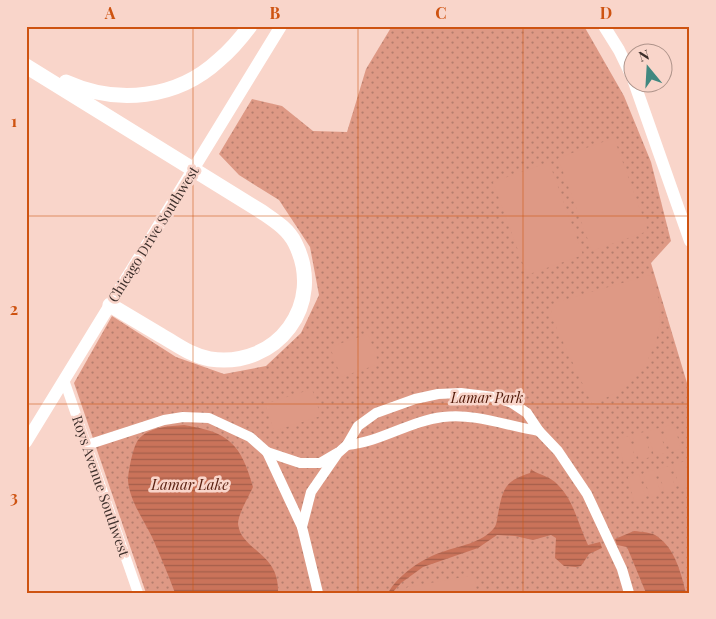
<svg xmlns="http://www.w3.org/2000/svg" width="716" height="619" font-family="'Playfair Display',serif">
  <style>
    .green { fill: url(#green-dots) }
    .pitch { fill: #de9985 }
    .water { fill: url(#water-rules) }
    .lines { fill: none; stroke-linecap: round; stroke-linejoin: round }
    .minor { stroke: #fff; stroke-width: 10 }
    .major { stroke: #fff; stroke-width: 12 }
    .highway { stroke: #fff; stroke-width: 15 }
    .grid { fill: none; stroke: #ce5311; stroke-width: 1; stroke-opacity: 0.55 }
    .labels { text-anchor: middle; dominant-baseline: central; stroke-width: 5; stroke-linejoin: round; paint-order: stroke }
    .street-label { font-size: 14px; fill: #3d2f2b; stroke: #f9d5ca }
    .park-label { font-size: 14px; font-style: italic; fill: #501807; stroke: #f9d5ca }
    .water-label { font-size: 15px; font-style: italic; fill: #581f0f; stroke: #f9d5ca }
    .neatline { fill: none; stroke: #ce5311; stroke-width: 2 }
    .grid-label { font-size: 16px; text-anchor: middle; font-weight: bold; fill: #ce5311 }
  </style>
  <defs>
    <pattern id="green-dots" width="8" height="8" patternUnits="userSpaceOnUse" patternTransform="scale(1.25)"><rect width="8" height="8" fill="#de9985"/><path d="M2 2h.1M6 6h.1" fill="none" stroke="#b57d6d" stroke-width="1.8" stroke-linecap="round"/></pattern>
    <pattern id="water-rules" width="6" height="5" patternUnits="userSpaceOnUse" patternTransform="scale(1.25)"><rect width="6" height="5" fill="#ca735a"/><path d="M0 2.5h6" fill="none" stroke="#a55f4b"/></pattern>
  </defs>
  <rect width="100%" height="100%" fill="#f9d5ca"/>
  <path class="green" d="M392,26H584L624,96L651,162L671,241L651,263L690,393V593H146L74,383L112,316L176,357L224,374L266,366L301,333L319,295L310,247L279,200L239,175L219,154L252,99L282,106L313,131L347,132L366,69Z"/>
  <g class="pitch">
    <path d="M614,138L648,231L592,251L558,158Z"/>
    <path d="M549,162L583,255L527,275L493,182Z"/>
    <path d="M653,274C656,288 660,302 660,316C660,339 648,365 632,381C620,392 606,398 592,404L550,314L557,302Z"/>
    <path d="M368,334L379,364L341,377L330,347Z"/>
    <path d="M312,389L321,416L274,431L265,404Z"/>
    <path d="M674,424L681,449L670,452L663,427Z"/>
    <path d="M659,428L666,453L654,456L648,431Z"/>
    <path d="M644,432L651,457L639,460L632,435Z"/>
    <path d="M629,436L636,461L624,464L617,439Z"/>
    <path d="M685,461L690,480V487L680,489L673,465Z"/>
    <path d="M669,466L676,490L665,494L658,469Z"/>
    <path d="M654,470L661,494L650,498L643,473Z"/>
    <path d="M639,474L646,499L634,502L628,477Z"/>
    <path d="M469,576L475,581L477,593H400L408,587Z"/>
  </g>
  <g class="water">
    <path d="M184,425C229,432 241,444 253,487C249,496 238,514 238,524C241,551 280,552 278,593H175C168,574 160,555 152,537C143,519 130,501 128,481C128,472 133,447 138,440C148,427 170,426 184,425Z"/>
    <path d="M531,469C536,474 547,475 555,482C574,499 577,522 588,545L600,542L602,548L589,554L581,566L576,567L564,566L555,558L556,538L551,535L533,540L515,536L497,535L478,548L423,567L401,583L392,593H388C398,575 423,558 442,552C459,546 482,543 494,528C497,525 497,518 498,514C503,488 505,481 530,473Z"/>
    <path d="M634,531C642,532 652,532 658,537C675,549 681,573 686,593H646L627,547L617,545L615,539Z"/>
  </g>
  <g class="lines">
    <g class="minor">
      <path d="M64,380L138,593"/>
      <path d="M87,445L164,420L183,417L209,418L250,437L267,452L302,527"/>
      <path d="M347,445C381,442 409,421 443,417C476,413 507,426 539,431"/>
      <path d="M267,452L300,463H320L337,453"/>
      <path d="M318,593L302,527L311,492L338,453L347,445L358,426L376,413L415,399L438,394L461,393L494,397L512,403L527,413L539,431L558,451L587,494L622,569L629,593"/>
    </g>
    <g class="major">
      <path d="M604,26L619,50L634,81"/>
      <path d="M634,82L690,241"/>
      <path d="M26,442L281,26"/>
    </g>
    <g class="highway">
      <path d="M26,66L262,212C275,221 288,229 295,243C326,304 277,369 210,359C192,356 178,345 162,336C145,326 127,315 110,305"/>
      <path d="M66,82C117,105 177,99 219,60C231,50 241,38 250,26"/>
    </g>
  </g>
  <path class="grid" d="M193,26V593M358,26V593M523,26V593M26,216H690M26,404H690"/>
  <g class="labels">
    <g class="street-label">
      <text transform="translate(153 234) rotate(-58)">Chicago Drive Southwest</text>
      <text transform="translate(101 486) rotate(71)">Roys Avenue Southwest</text>
    </g>
    <g class="park-label">
      <text x="487" y="397">Lamar Park</text>
    </g>
    <g class="water-label">
      <text x="190" y="484">Lamar Lake</text>
    </g>
  </g>
  <rect width="716" height="619" fill="none" stroke="#f9d5ca" stroke-width="55"/>
  <g transform="translate(648 68) rotate(342)"><circle r="24" fill="#f9d5ca" stroke="#ae938a"/>
  <path d="M0-4L9 19L0 12L-9 19Z" fill="#418880"/>
  <text y="-8" font-size="14" font-weight="bold" text-anchor="middle" fill="#3d2f2b">N</text>
  </g>
  <rect x="28" y="28" width="660" height="564" class="neatline"/>
  <g class="grid-label">
    <text x="110" y="19">A</text>
    <text x="275" y="19">B</text>
    <text x="441" y="19">C</text>
    <text x="606" y="19">D</text>
    <text x="14" y="127">1</text>
    <text x="14" y="315">2</text>
    <text x="14" y="503">3</text>
  </g>
</svg>
